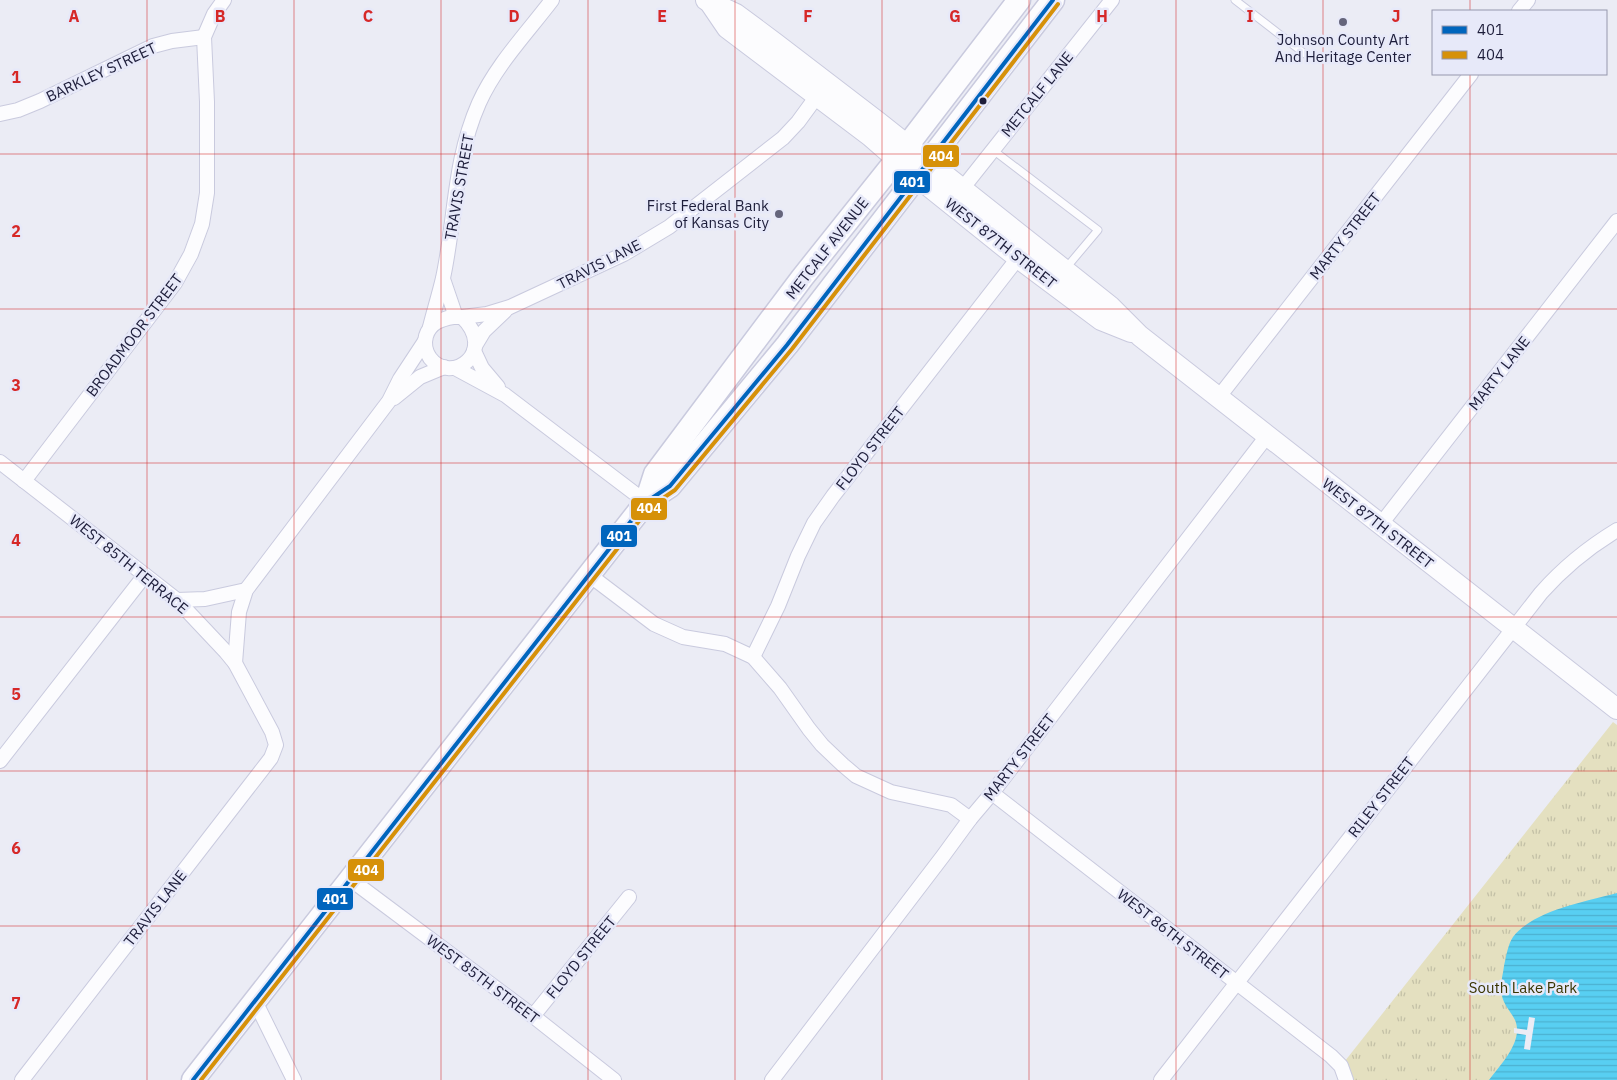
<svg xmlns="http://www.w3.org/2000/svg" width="1617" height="1080" font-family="'IBM Plex Sans',sans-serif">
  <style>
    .park { fill: url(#park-tufts) }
    .water { fill: url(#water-rules) }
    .pier { fill: #ebecf5 }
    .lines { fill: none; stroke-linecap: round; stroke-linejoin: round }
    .lane-casing { stroke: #c9cade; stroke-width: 9 }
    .street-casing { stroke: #c9cade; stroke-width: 16 }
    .secondary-casing { stroke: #c9cade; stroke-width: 22 }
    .primary-casing { stroke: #c9cade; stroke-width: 25 }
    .lane { stroke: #fcfcfe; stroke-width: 7 }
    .street { stroke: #fcfcfe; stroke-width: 14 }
    .secondary { stroke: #fcfcfe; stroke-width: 20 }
    .primary { stroke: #fcfcfe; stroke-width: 22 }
    .bus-1-casing { stroke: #e7e9f9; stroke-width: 8 }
    .bus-2-casing { stroke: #e7e9f9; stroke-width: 8 }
    .bus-1 { stroke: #0065bd; stroke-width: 4 }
    .bus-2 { stroke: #d69109; stroke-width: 4 }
    .grid { fill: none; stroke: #d62828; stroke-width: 1; stroke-opacity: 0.55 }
    .poi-dot { fill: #65657b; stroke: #e7e9f9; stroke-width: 2 }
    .bus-dot { fill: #1d1d3a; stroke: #e7e9f9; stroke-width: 2 }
    .labels { text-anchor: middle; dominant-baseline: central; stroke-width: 5; stroke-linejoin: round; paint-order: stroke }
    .poi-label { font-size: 15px; fill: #1d1d3a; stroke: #e7e9f9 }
    .street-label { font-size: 15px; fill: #1d1d3a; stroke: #e7e9f9 }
    .park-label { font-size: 15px; fill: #3a3501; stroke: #e7e9f9 }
    .grid-label { font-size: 16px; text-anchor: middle; font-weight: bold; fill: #d62828; stroke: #e7e9f9; stroke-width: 5; stroke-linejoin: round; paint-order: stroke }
    .line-badge { stroke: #e7e9f9; stroke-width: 2 }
    .badge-label { font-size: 14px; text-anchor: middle; font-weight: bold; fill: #fff }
  </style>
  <defs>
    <pattern id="park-tufts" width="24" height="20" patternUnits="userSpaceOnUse" patternTransform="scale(1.25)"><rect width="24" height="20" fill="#e4e0c0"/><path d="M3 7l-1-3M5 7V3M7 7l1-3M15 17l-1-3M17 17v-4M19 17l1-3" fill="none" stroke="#c3c0a6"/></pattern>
    <pattern id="water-rules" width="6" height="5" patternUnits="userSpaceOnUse" patternTransform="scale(1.25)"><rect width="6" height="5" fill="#58cff2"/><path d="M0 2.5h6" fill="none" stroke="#4cb1d0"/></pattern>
  </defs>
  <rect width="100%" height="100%" fill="#ebecf5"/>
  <path class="park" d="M1613,722L1617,725V1080H1346L1341,1066Z"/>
  <path class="water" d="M1617,893V1080H1489C1501,1064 1524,1041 1515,1020C1511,1012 1504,1005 1502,996C1499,987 1503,975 1504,966C1506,957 1508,944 1513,937C1534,910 1585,902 1617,893Z"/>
  <path class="pier" d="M1529,1017L1535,1018L1530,1050L1524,1049L1526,1035L1514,1033V1028L1527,1030Z"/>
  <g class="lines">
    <defs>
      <g id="lane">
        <path d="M1235,0L1305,54"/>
        <path d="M993,150L1098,230L1066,268"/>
      </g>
      <g id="street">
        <path d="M1519,11L1528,0"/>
        <path d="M0,114L18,110L40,101L153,46L172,41L204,37"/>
        <path d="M962,189L1112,0"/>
        <path d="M443,279L456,317"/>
        <path d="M453,317H462C498,352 451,386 430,358C425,351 424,343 426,336C430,323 441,319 453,317Z"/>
        <path d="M462,317L487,314L510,307L624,254L669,227L783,138L798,122L817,96"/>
        <path d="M430,327C434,311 439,295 443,278C456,218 453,162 479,103C496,65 527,33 552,0"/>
        <path d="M475,346L484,331L505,311"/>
        <path d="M474,351L482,368L498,387"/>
        <path d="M455,368L505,395L646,502"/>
        <path d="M394,398L420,377L444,367"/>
        <path d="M1218,398L1471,74"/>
        <path d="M0,462L177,600L226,652L235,663L272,732L276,745L271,758L22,1080"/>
        <path d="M24,481L175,283L191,254L202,224L207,193V102L204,37L214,14L224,0"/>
        <path d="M1381,524L1617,221"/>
        <path d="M588,574L654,624L683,637L725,644L753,657L780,688L809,729L822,745L843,765L856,776L891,792L951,805L970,819"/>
        <path d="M177,600L205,599L246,590"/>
        <path d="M753,657L778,606L798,556L814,523L833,496L1018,258"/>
        <path d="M235,663L239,612L246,590L389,401L400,379L425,341"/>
        <path d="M0,761L145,575"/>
        <path d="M992,793L1331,1056L1341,1066L1346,1080"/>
        <path d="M350,879L533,1016L614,1080"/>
        <path d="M255,1001L294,1080"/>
        <path d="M533,1016L629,897"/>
        <path d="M772,1080L943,856L970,819L992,793L1267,436"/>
        <path d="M1161,1080L1541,593C1563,568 1589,547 1617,530"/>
      </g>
      <g id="secondary">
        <path d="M706,0L736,14L775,43L878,122L1110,306L1140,336L1617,709"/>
        <path d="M710,3L727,28L870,136L917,177L1018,258L1101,320L1131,332"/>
      </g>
      <g id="primary">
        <path d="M646,502L655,474L802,278L897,159L1019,0"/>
        <path d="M193,1080L646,502L670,486L787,345L1053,0"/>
      </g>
    </defs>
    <use href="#lane" class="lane-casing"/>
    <use href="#street" class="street-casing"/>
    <use href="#secondary" class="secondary-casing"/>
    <use href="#primary" class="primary-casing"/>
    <use href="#lane" class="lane"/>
    <use href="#street" class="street"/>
    <use href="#secondary" class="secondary"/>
    <use href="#primary" class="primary"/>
    <defs>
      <path id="bus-1" d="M193,1080L646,502L670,486L787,345L1053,0"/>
      <path id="bus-2" d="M201,1080L650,507L675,490L792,349L1058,4"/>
    </defs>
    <use href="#bus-1" class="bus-1-casing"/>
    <use href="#bus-2" class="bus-2-casing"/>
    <use href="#bus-1" class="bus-1"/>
    <use href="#bus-2" class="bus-2"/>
  </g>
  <path class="grid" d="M147,0V1080M294,0V1080M441,0V1080M588,0V1080M735,0V1080M882,0V1080M1029,0V1080M1176,0V1080M1323,0V1080M1470,0V11M1470,74V1080M0,154H1617M0,309H1617M0,463H1617M0,617H1617M0,771H1617M0,926H1617"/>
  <g class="poi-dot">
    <circle cx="1343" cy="22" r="5"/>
    <circle cx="779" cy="214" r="5"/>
  </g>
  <circle class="bus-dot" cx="983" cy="101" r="4.5"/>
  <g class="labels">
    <g class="poi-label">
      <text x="1343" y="39">Johnson County Art<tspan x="1343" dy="17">And Heritage Center</tspan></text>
      <text x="769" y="205" text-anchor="end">First Federal Bank<tspan x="769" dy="17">of Kansas City</tspan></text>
    </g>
    <g class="street-label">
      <text transform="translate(101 72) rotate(-25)">BARKLEY STREET</text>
      <text transform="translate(1037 94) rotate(-51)">METCALF LANE</text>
      <text transform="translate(459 187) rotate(-80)">TRAVIS STREET</text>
      <text transform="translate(1345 236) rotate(-52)">MARTY STREET</text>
      <text transform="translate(1001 243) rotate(38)">WEST 87TH STREET</text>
      <text transform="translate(827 248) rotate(-52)">METCALF AVENUE</text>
      <text transform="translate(599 264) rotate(-27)">TRAVIS LANE</text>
      <text transform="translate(134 335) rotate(-53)">BROADMOOR STREET</text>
      <text transform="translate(1499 373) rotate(-52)">MARTY LANE</text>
      <text transform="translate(870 448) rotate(-52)">FLOYD STREET</text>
      <text transform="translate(1378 523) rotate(38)">WEST 87TH STREET</text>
      <text transform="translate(129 564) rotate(39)">WEST 85TH TERRACE</text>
      <text transform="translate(1019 757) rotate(-52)">MARTY STREET</text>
      <text transform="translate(1381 797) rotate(-52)">RILEY STREET</text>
      <text transform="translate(155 908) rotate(-52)">TRAVIS LANE</text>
      <text transform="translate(1173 934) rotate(38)">WEST 86TH STREET</text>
      <text transform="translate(581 957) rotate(-51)">FLOYD STREET</text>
      <text transform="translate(483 979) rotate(37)">WEST 85TH STREET</text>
    </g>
    <g class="park-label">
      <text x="1523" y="987">South Lake Park</text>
    </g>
  </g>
  <g class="grid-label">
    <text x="74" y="22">A</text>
    <text x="220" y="22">B</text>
    <text x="368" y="22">C</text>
    <text x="514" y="22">D</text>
    <text x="662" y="22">E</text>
    <text x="808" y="22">F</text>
    <text x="955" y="22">G</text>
    <text x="1102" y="22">H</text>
    <text x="1250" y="22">I</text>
    <text x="1396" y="22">J</text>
    <text x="16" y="83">1</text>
    <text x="16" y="237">2</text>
    <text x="16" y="391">3</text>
    <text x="16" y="546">4</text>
    <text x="16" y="700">5</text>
    <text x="16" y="854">6</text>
    <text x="16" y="1009">7</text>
  </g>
  <g class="line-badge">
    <rect x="922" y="144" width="38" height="24" rx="5" fill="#d69109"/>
    <rect x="893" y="170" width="38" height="24" rx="5" fill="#0065bd"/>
    <rect x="630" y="497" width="38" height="24" rx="5" fill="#d69109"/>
    <rect x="600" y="524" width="38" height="24" rx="5" fill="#0065bd"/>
    <rect x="347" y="858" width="38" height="24" rx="5" fill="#d69109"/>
    <rect x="316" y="887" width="38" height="24" rx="5" fill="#0065bd"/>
  </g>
  <g class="badge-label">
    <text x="941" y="161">404</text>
    <text x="912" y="187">401</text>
    <text x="649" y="513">404</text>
    <text x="619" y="541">401</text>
    <text x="366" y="875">404</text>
    <text x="335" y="904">401</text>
  </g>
  <rect x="1432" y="10" width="175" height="65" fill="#e7e9f9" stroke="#9697ad"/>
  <rect x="1442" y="26" width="25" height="8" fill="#0065bd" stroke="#9697ad"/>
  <text x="1477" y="35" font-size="15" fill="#1d1d3a">401</text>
  <rect x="1442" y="51" width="25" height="8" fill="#d69109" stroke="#9697ad"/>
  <text x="1477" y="60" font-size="15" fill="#1d1d3a">404</text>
</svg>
